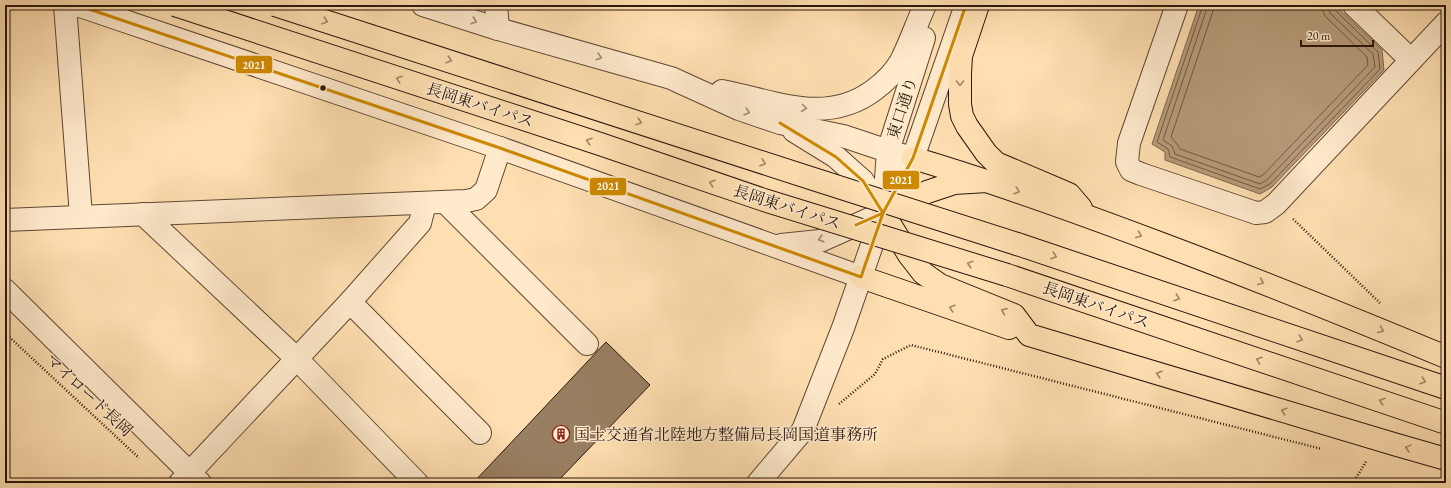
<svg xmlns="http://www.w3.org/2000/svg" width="1451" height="488" font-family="'EB Garamond','Noto Serif JP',serif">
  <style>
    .water { fill: #b79b79; stroke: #7f664d }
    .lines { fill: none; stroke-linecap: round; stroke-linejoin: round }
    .shore { stroke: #705942; stroke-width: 1 }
    .building { fill: #997f62; stroke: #2a170c }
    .minor-casing { stroke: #5f4935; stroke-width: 24 }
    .highway-casing { stroke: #2a170c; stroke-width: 24 }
    .path { stroke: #2a170c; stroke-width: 2.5; stroke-dasharray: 1 2; stroke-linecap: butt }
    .minor { stroke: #ffeacc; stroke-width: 22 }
    .highway { stroke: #ffdfb1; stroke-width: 22 }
    .highway-bridge-casing { stroke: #2a170c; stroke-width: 24; stroke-linecap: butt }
    .highway-bridge { stroke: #ffdfb1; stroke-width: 22 }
    .bus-1-casing { stroke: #ffeacc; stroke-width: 6 }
    .bus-1 { stroke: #ce8902; stroke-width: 3 }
    .oneway { stroke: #9f8567 }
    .oneway2 { stroke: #9f8b76 }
    .bus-dot { fill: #2a170c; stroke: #ffeacc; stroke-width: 1.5 }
    .labels { text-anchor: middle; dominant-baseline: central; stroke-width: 3; stroke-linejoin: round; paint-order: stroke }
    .street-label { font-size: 16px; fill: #2a170c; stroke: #ffeacc }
    .poi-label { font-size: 16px; fill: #2a170c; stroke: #ffeacc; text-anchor: start }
    .line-badge { stroke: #ffeacc; stroke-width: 1.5 }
    .badge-label { font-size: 11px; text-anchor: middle; font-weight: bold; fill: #fff }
  </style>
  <rect width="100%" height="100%" fill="#ffdfb1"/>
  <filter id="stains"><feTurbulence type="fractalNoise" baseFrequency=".005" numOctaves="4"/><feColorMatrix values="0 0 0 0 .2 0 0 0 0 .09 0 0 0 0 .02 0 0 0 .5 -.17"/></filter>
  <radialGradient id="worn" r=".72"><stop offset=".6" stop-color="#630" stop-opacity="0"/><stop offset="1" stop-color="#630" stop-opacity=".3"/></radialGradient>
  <path class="water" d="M1199,5H1335L1382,50L1384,70L1272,187L1260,194L1165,160V152L1152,144Z"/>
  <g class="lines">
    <g class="shore">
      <path d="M1203,5L1157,142L1168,149L1170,157L1260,189L1270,184L1380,69L1378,52L1334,9L1333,5"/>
      <path d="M1208,5L1163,140L1172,146L1175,154L1260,184L1267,180L1375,67L1373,54L1330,13L1328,5"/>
      <path d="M1214,5L1213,11L1171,137L1176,143L1180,149L1259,177L1263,175L1368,65L1367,57L1326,17L1323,12L1322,5"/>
    </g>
  </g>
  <path class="building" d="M606,342L650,385L556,483H473Z"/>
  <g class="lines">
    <defs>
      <g id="minor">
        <path d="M65,5L81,216"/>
        <path d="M77,5L500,148L861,277"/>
        <path d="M423,5L498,29L671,78L739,109L780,123L843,136L888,151L913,158"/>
        <path d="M496,5L498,29"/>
        <path d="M1177,5L1129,143L1127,162L1131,170L1141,174L1256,213L1265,212L1276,204L1446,23"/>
        <path d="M1354,5L1411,60"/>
        <path d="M722,91C775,101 826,126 874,90C885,82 894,73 901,61C910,43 917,23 925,5"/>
        <path d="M446,203L587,344"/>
        <path d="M884,206L888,151L924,38"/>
        <path d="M143,214L297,359L417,483"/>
        <path d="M5,220L466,201L476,199L486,190L500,148"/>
        <path d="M781,245L820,241L883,213L863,181L836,157L794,131"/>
        <path d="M5,290L200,483"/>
        <path d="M350,302L480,433"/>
        <path d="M180,483L350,302L420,223L425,203"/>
        <path d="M758,483L803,430L843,328L883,213L913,158L966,5"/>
      </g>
      <g id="highway">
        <path d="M978,5L961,56L960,73V104L962,116L967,126L986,153L996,163L1069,194L1081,208"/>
        <path d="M913,158C998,183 1080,213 1162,244C1258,280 1352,318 1446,357"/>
        <path d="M987,181L954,183L927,192L883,213L909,255L923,273L940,285L1014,315L1029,335L1397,445L1446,459"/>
        <path d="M1017,244L1446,388"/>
        <path d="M1007,275L1446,423"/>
        <path d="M861,277L1009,328"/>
      </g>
    </defs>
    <use href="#minor" class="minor-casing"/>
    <use href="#highway" class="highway-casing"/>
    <g class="path">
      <path d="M1293,219L1380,303"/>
      <path d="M5,333L139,458"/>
      <path d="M839,404L875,374L883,359L911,345L1322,449"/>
      <path d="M1353,483L1367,460"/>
    </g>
    <use href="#minor" class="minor"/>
    <use href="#highway" class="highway"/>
    <defs>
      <g id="highway-bridge">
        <path d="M175,5L600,144L764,200L1007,275"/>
        <path d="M275,5C522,83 769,166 1017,244"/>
      </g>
    </defs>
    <use href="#highway-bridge" class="highway-bridge-casing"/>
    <use href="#highway-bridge" class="highway-bridge"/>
    <defs>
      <g id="bus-1">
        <path d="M77,5L500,148L861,277L883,213L913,158L966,5"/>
        <path d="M780,123L836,157L863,181L883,213L856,225"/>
      </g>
    </defs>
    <use href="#bus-1" class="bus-1-casing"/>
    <use href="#bus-1" class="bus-1"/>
  </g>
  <defs><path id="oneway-chevron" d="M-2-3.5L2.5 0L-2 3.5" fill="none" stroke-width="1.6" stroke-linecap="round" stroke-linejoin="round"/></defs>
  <g class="oneway">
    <use href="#oneway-chevron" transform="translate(325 21) rotate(18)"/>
    <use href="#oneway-chevron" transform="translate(449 60) rotate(18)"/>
    <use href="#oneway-chevron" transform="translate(399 79) rotate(-161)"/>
    <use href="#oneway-chevron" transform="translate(960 83) rotate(90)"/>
    <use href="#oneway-chevron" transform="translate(639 122) rotate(18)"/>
    <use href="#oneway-chevron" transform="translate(589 141) rotate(-162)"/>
    <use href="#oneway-chevron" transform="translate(763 163) rotate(19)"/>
    <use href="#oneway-chevron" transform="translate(712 183) rotate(-161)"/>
    <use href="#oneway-chevron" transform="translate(1017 191) rotate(19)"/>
    <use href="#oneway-chevron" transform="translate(1139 235) rotate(21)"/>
    <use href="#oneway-chevron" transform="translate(1054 256) rotate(19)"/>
    <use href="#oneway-chevron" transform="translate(970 264) rotate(-163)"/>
    <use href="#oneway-chevron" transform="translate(1261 282) rotate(22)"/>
    <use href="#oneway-chevron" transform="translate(1177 298) rotate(19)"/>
    <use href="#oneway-chevron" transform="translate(952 308) rotate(-161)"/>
    <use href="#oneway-chevron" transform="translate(1004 311) rotate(-158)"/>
    <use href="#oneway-chevron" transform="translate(1381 330) rotate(23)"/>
    <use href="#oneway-chevron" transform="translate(1300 339) rotate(19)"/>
    <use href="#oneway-chevron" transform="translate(1259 360) rotate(-161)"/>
    <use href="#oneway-chevron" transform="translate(1159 374) rotate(-163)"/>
    <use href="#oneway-chevron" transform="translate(1423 381) rotate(19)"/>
    <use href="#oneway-chevron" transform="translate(1382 401) rotate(-161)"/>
    <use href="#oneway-chevron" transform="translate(1284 411) rotate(-163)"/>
    <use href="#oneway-chevron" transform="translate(1408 448) rotate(-165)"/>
  </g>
  <g class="oneway2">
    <use href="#oneway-chevron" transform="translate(474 21) rotate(18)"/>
    <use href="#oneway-chevron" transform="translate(599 57) rotate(16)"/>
    <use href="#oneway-chevron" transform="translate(804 108) rotate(6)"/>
    <use href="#oneway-chevron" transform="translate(747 112) rotate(18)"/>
    <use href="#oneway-chevron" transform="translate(821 239) rotate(164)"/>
  </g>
  <defs>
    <symbol id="building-ring" viewBox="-11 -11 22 22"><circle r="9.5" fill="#ffeacc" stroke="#8f2418" stroke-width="1.5"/><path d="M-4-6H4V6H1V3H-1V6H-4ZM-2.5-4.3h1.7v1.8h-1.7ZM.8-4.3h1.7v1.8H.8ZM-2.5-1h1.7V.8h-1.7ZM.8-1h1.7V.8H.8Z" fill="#8f2418"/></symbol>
  </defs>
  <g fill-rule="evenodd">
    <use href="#building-ring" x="551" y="424" width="20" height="20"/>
  </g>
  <circle class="bus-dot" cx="323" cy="88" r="3.5"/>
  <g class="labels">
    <g class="street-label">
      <text transform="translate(480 105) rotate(18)">長岡東バイパス</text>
      <text transform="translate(902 108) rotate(-72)">東口通り</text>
      <text transform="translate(787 207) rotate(18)">長岡東バイパス</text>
      <text transform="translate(1096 305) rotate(19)">長岡東バイパス</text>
      <text transform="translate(89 395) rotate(43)">マイロード長岡</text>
    </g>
    <g class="poi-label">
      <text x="574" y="434">国土交通省北陸地方整備局長岡国道事務所</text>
    </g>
  </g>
  <g class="line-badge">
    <rect x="235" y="55" width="38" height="19" rx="4" fill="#ce8902"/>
    <rect x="882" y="170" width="38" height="20" rx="4" fill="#ce8902"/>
    <rect x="589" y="177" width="38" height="19" rx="4" fill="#ce8902"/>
  </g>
  <g class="badge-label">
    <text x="254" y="69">2021</text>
    <text x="901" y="184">2021</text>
    <text x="608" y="190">2021</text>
  </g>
  <rect width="1451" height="488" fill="none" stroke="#ffdfb1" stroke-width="20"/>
  <rect x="6" y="6" width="1439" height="476" fill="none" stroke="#2a170c" stroke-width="2"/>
  <rect x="10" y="10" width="1431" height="468" fill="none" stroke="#2a170c"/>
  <path d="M1301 40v6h72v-6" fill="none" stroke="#2a170c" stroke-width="2"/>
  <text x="1307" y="40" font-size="12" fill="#2a170c" stroke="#ffeacc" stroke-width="3" paint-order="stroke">20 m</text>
  <rect width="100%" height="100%" filter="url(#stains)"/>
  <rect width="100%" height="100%" fill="url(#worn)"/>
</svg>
